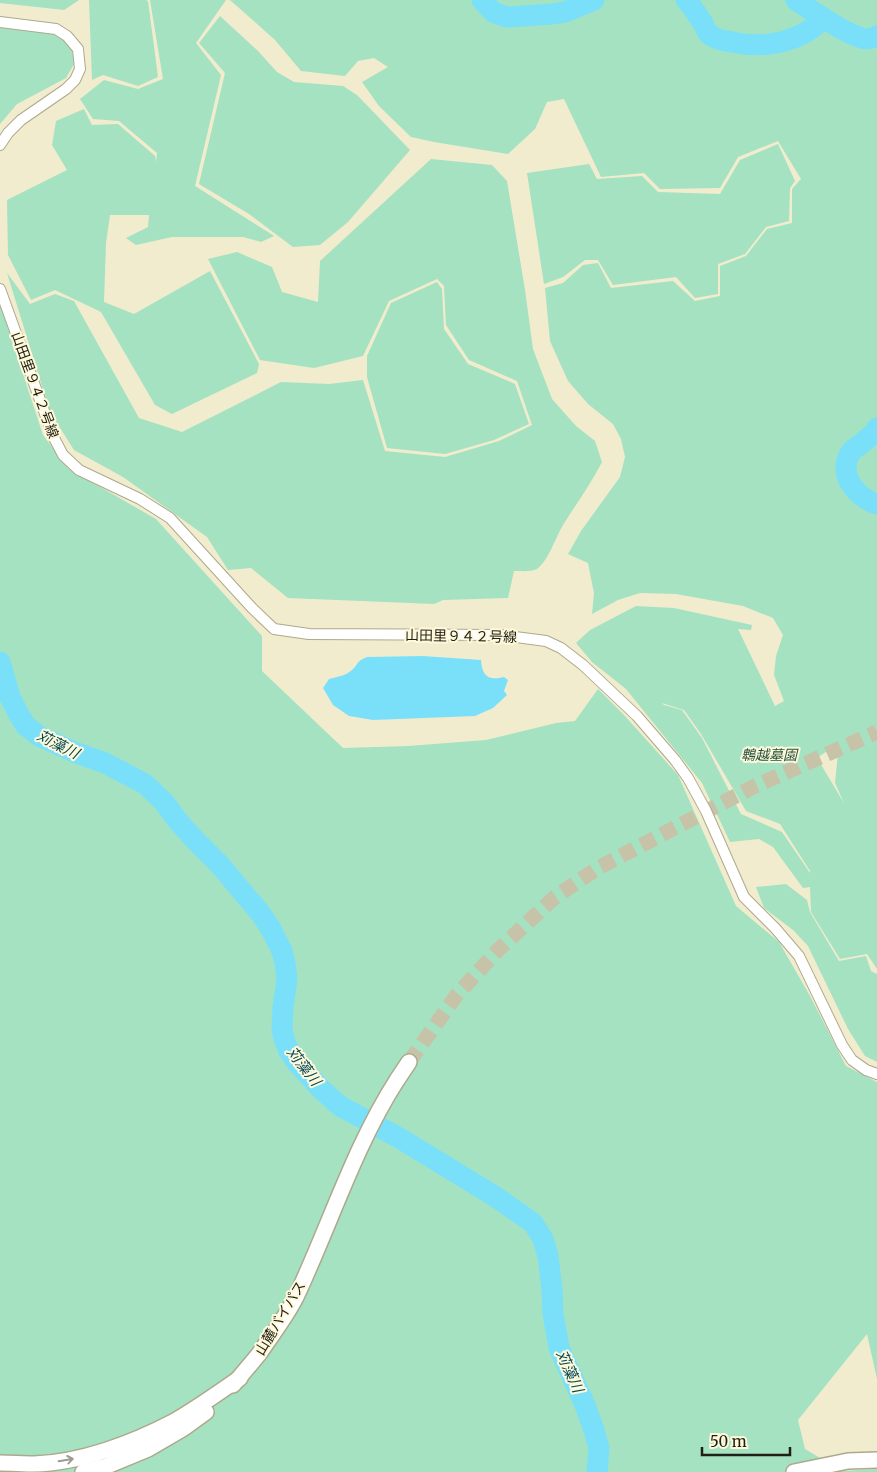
<svg xmlns="http://www.w3.org/2000/svg" width="877" height="1472" font-family="Merriweather,'Noto Sans JP',serif">
  <style>
    .green { fill: #a4e2c2; fill-rule: evenodd }
    .water { fill: #7ae0f9 }
    .lines { fill: none; stroke-linecap: round; stroke-linejoin: round }
    .river { stroke: #7ae0f9; stroke-width: 21 }
    .secondary-tunnel { stroke: #c7c3a9; stroke-width: 15; stroke-dasharray: 15 8; stroke-linecap: butt }
    .street-casing { stroke: #aea98c; stroke-width: 12 }
    .secondary-casing { stroke: #aea98c; stroke-width: 18 }
    .street { stroke: #fff; stroke-width: 10 }
    .secondary { stroke: #fff; stroke-width: 15 }
    .secondary-bridge-casing { stroke: #aea98c; stroke-width: 18; stroke-linecap: butt }
    .secondary-bridge { stroke: #fff; stroke-width: 15 }
    .oneway { stroke: #9b9a95 }
    .labels { text-anchor: middle; dominant-baseline: central; stroke-width: 4; stroke-linejoin: round; paint-order: stroke }
    .street-label { font-size: 14px; fill: #211f14; stroke: #fef9db }
    .park-label { font-size: 14px; font-style: italic; fill: #23513c; stroke: #fef9db }
    .water-label { font-size: 15px; font-style: italic; fill: #094955; stroke: #fef9db }
  </style>
  <rect width="100%" height="100%" fill="#f1ecce"/>
  <g class="green">
    <path d="M0,0H79L64,10L0,3Z"/>
    <path d="M89,0H146L148,1L158,77L138,86L103,75L92,80Z"/>
    <path d="M150,0H226L196,43L221,75L195,186L274,236L261,242L243,237H172L136,245L126,238L148,227L149,215H110L106,243L104,302L134,314L210,271L259,364L257,373L172,414L155,405L101,312L55,290L31,300L8,255L7,200L67,170L52,145L56,121L84,109L92,125L118,124L155,156L156,162L157,153L119,121L93,119L80,99L104,80L138,89L163,79Z"/>
    <path d="M230,0H877V969L867,954L840,959L811,912L810,887L803,888L773,847L759,839L730,842L702,783L626,689L592,662L576,643L590,630L636,606L674,608L752,625L751,630L738,629L775,706L784,701L774,675L776,656L783,635L773,618L743,606L676,594L640,593L618,600L592,614L594,593L588,563L568,554L581,531L620,477L625,457L621,439L613,424L588,404L568,381L550,341L545,288L563,283L583,265L598,263L611,288L673,281L695,301L720,296V266L746,256L767,229L792,223V189L801,179L778,141L738,157L720,188L660,189L644,173L601,177L564,99L547,102L535,129L508,154L434,142L411,137L379,106L362,82L388,67L374,58L358,61L345,76L301,71L275,40ZM662,703L684,710L701,734L746,811L780,824L810,871V873L782,832L741,814L702,738L682,710L664,705ZM839,743L835,783L844,803L817,758Z"/>
    <path d="M220,16L258,51L277,72L294,82L343,86L357,95L410,150L348,222L320,245L293,247L249,214L199,184L225,73L199,43Z"/>
    <path d="M0,23L43,27L62,35L72,48L74,64L66,78L17,104L0,124Z"/>
    <path d="M778,144L795,181L790,188L789,221L766,227L745,254L718,264V294L695,298L676,277L613,285L598,260H585L563,277L544,284L527,173L589,164L597,179L642,176L658,192L720,194L740,160Z"/>
    <path d="M431,159L492,165L507,181L525,290L533,349L552,399L576,426L595,441L602,462C591,484 576,504 563,525C556,537 548,561 537,569C531,572 521,571 514,571L508,598L443,600L434,604L288,598L251,568L228,570L207,537L123,477L74,450L50,412L7,273L30,304L55,294L74,301L139,418L182,432L281,382L329,384L363,380L385,451L445,457L499,441L532,425L517,381L469,360L446,325L444,286L437,279L389,301L363,356L314,368L260,360L208,259L237,252L272,267L282,292L318,302L320,261Z"/>
    <path d="M437,282L442,289L444,329L468,364L515,384L529,424L494,440L445,454L387,448L367,377V356L391,303Z"/>
    <path d="M0,304L43,435L69,469L156,519L262,636V671L343,748L408,746L486,740L556,723L575,721L598,689L624,715L678,775L736,906L779,942L810,996L846,1066L877,1082V1379L867,1334L798,1420L805,1449L842,1471L877,1469V1472H37L0,1459Z"/>
    <path d="M786,884L807,900L810,912L839,961L866,956L871,971L877,974V1062L865,1056L848,1029L808,946L793,930L764,908L756,887Z"/>
  </g>
  <path class="water" d="M423,656L481,660C482,676 488,681 504,677L508,680L504,691L507,695L493,708L475,716L373,720L349,716L333,705L323,688L329,679C337,677 345,676 352,670C359,664 355,662 367,657Z"/>
  <g class="lines">
    <g class="river">
      <path d="M482,0L493,12L507,17L552,14L565,12L594,0"/>
      <path d="M686,0C693,7 698,16 704,25C705,28 707,33 710,35C715,39 725,41 732,42C764,49 800,43 824,18"/>
      <path d="M796,0C812,11 844,33 862,38C867,40 872,38 877,36"/>
      <path d="M877,428C875,431 872,435 869,437C864,443 856,446 851,452C836,474 857,498 877,504"/>
      <path d="M0,662L10,697L18,713L26,726L39,736L74,752L105,763L145,784L164,802L177,820L195,840L220,865L261,914L271,929L282,951L285,963L287,979L283,1007L282,1029L284,1039L289,1051L297,1063L320,1088L340,1106L401,1139L496,1197L533,1223L543,1239L548,1256L552,1290L553,1314L559,1348L585,1405L594,1430L599,1448L597,1472"/>
    </g>
    <path class="secondary-tunnel" d="M409,1062L456,996L498,950L555,897L598,868L753,787L877,732"/>
    <defs>
      <g id="street">
        <path d="M0,22L56,29L67,36L78,49L80,69L75,80L66,89L21,120L8,133L0,145"/>
        <path d="M0,289L53,436L63,455L79,470L140,499L170,518L252,608L274,629L309,634L500,635L546,641L561,648L583,665L637,716L675,760L688,778L706,811L744,897L775,928L799,956L842,1045L852,1060L866,1070L877,1074"/>
      </g>
      <g id="secondary">
        <path d="M397,1080L409,1062"/>
        <path d="M233,1385L259,1354"/>
        <path d="M0,1463C11,1463 23,1464 34,1464C80,1463 133,1443 173,1422C196,1409 218,1393 240,1378"/>
        <path d="M83,1472L107,1466L148,1449L184,1428L206,1412"/>
        <path d="M794,1472L848,1461L877,1460"/>
      </g>
    </defs>
    <use href="#street" class="street-casing"/>
    <use href="#secondary" class="secondary-casing"/>
    <use href="#street" class="street"/>
    <use href="#secondary" class="secondary"/>
    <defs>
      <path id="secondary-bridge" d="M259,1354C271,1336 286,1317 296,1297C330,1225 354,1147 397,1080"/>
    </defs>
    <use href="#secondary-bridge" class="secondary-bridge-casing"/>
    <use href="#secondary-bridge" class="secondary-bridge"/>
  </g>
  <defs><path id="oneway-shaft" d="M-6 0H5M1.5-3L5.5 0L1.5 3" fill="none" stroke-width="1.6" stroke-linecap="round" stroke-linejoin="round" transform="scale(1.25)"/></defs>
  <use class="oneway" href="#oneway-shaft" transform="translate(66 1460) rotate(-9)"/>
  <g class="labels">
    <g class="street-label">
      <text transform="translate(35 385) rotate(70)">山田里９４２号線</text>
      <text transform="translate(461 636) rotate(1)">山田里９４２号線</text>
      <text transform="translate(280 1318) rotate(-59)">山麓バイパス</text>
    </g>
    <g class="park-label">
      <text x="769" y="755">鵯越墓園</text>
    </g>
    <g class="water-label">
      <text transform="translate(58 744) rotate(27)">苅藻川</text>
      <text transform="translate(304 1066) rotate(52)">苅藻川</text>
      <text transform="translate(570 1371) rotate(66)">苅藻川</text>
    </g>
  </g>
  <path d="M702 1447v8h88v-8" fill="none" stroke="#211f14" stroke-width="2.5"/>
  <text x="710" y="1447" font-size="15" fill="#211f14" stroke="#fef9db" stroke-width="4" paint-order="stroke">50 m</text>
</svg>
